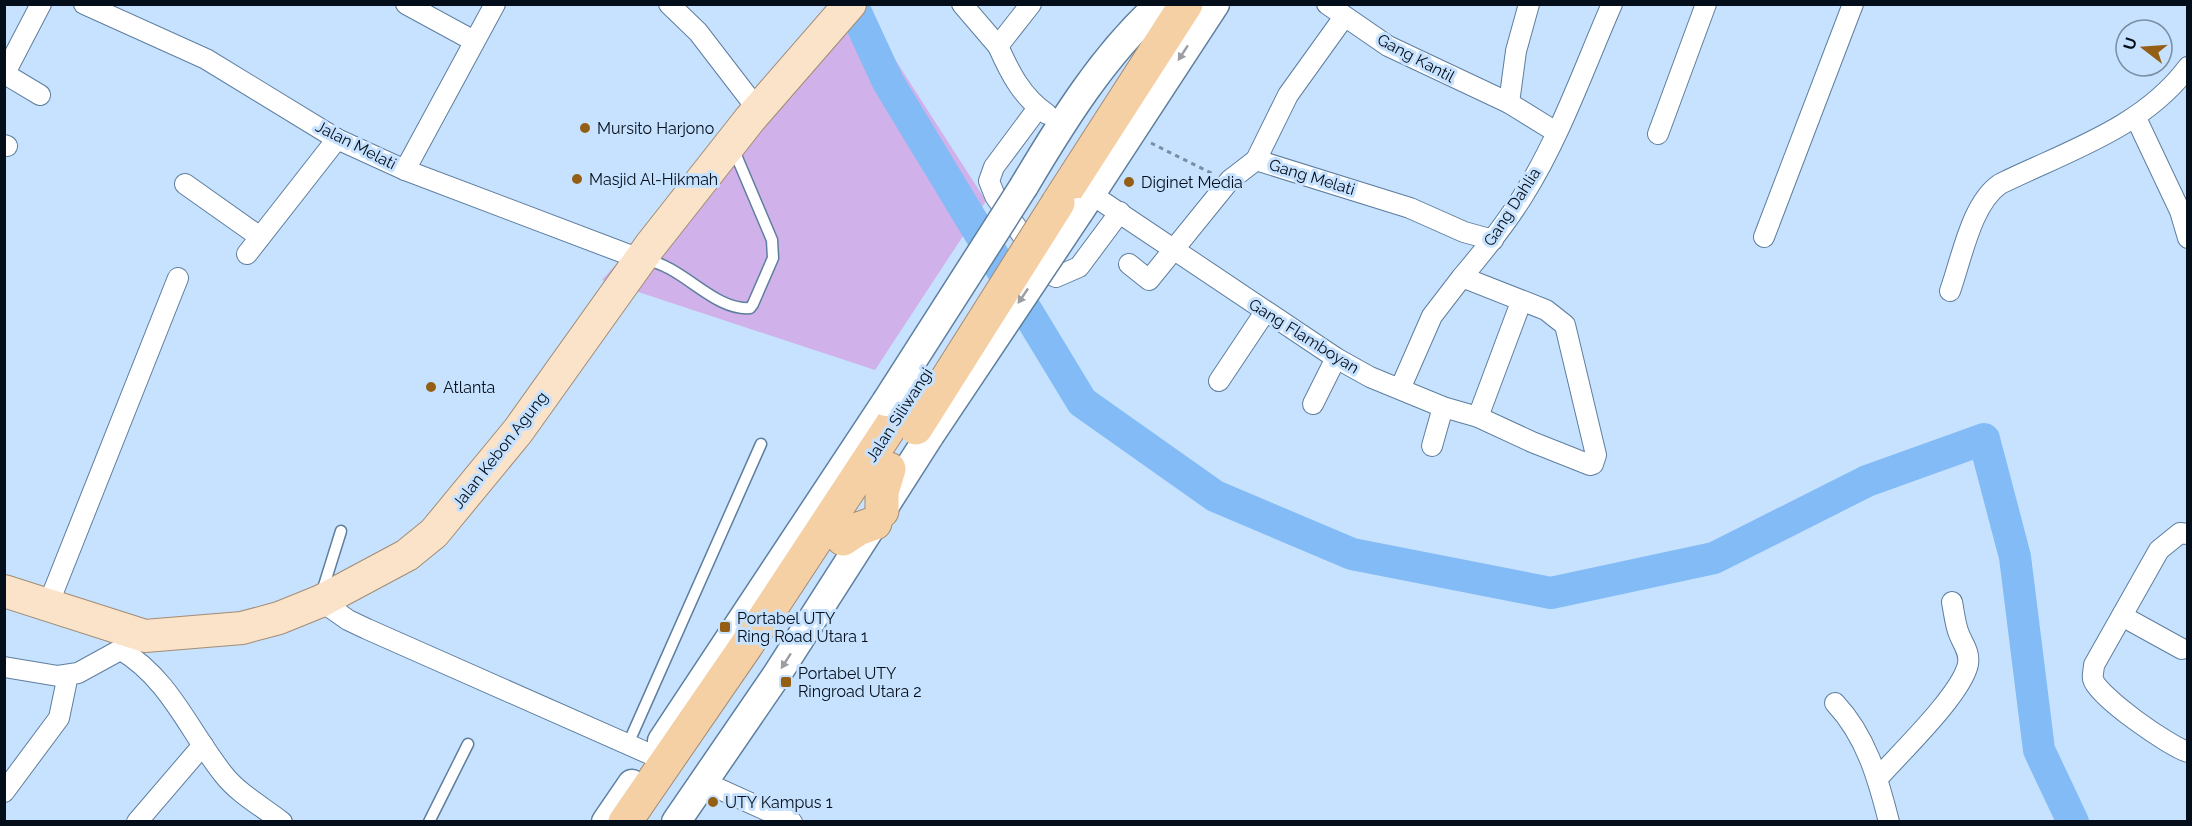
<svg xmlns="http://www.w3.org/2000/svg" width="2192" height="826" font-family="Raleway,sans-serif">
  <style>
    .green { fill: #d0b1ea }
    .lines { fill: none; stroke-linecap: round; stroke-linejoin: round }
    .river { stroke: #82bbf5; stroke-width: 32 }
    .lane-casing { stroke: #5e7e9e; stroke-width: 13 }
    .street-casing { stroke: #5e7e9e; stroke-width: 22 }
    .secondary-casing { stroke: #5e7e9e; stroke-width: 31 }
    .primary-casing { stroke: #a18c74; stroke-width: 34 }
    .highway-casing { stroke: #a18c74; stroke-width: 35 }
    .path { stroke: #798da3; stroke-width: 3; stroke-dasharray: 4.5 4.5; stroke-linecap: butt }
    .lane { stroke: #fff; stroke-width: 10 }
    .street { stroke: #fff; stroke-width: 20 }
    .secondary { stroke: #fff; stroke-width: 28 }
    .primary { stroke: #fae3c9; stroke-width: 32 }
    .highway { stroke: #f6d0a5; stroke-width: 33 }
    .secondary-bridge-casing { stroke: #5e7e9e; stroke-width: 31; stroke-linecap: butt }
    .highway-bridge-casing { stroke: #a18c74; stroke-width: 35; stroke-linecap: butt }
    .secondary-bridge { stroke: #fff; stroke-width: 28 }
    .highway-bridge { stroke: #f6d0a5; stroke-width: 33 }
    .oneway { fill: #9b9fa3 }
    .poi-dot { fill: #945f15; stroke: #c7e2ff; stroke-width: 2 }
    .labels { text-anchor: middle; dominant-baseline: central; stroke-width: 6; stroke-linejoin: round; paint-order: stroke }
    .street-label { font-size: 16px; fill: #040e1a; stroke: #c7e2ff }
    .poi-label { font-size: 16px; fill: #040e1a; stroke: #c7e2ff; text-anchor: start }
  </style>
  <rect width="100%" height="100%" fill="#c7e2ff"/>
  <path class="green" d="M850,5H860L986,201L875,370L602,280Z"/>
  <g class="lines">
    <path class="river" d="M852,4L888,82L1082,402L1215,496L1352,554L1551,593L1714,558L1867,481L1984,439L2015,557L2039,750L2073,822"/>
    <defs>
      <g id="lane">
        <path d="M646,260C683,266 714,311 750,308L753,304L773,258L772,240L733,148"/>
        <path d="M321,595L341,531"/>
        <path d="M628,744L761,444"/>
        <path d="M429,822L468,744"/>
      </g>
      <g id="street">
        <path d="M84,4L206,59L337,139L405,170L640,259"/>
        <path d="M406,4L474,41"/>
        <path d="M669,4L698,32L758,110"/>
        <path d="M962,4L998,46"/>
        <path d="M1031,4L998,46C1010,73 1022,97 1047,114"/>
        <path d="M1327,4L1388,46L1509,103"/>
        <path d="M1529,4L1516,51L1509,103L1556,132"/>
        <path d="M1344,17L1288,95L1256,160L1410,208L1464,232L1493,240"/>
        <path d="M5,74L40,95"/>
        <path d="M4,75L41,4"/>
        <path d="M1038,108L994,167L989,181L995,196L1049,274L1056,277L1079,267L1120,212"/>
        <path d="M2136,118L2180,211L2188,238"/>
        <path d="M1658,134L1706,4"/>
        <path d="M4,145L7,146"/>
        <path d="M405,170L495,4"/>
        <path d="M185,184L260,237"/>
        <path d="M1091,194L1336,358L1370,377L1443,407L1478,417L1532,442L1590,465L1593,464L1596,455L1565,325L1546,310L1462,277L1432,316L1400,389"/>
        <path d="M1764,237L1853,4"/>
        <path d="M247,254L337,139"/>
        <path d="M1129,264L1149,280L1230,180L1256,160"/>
        <path d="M1462,277C1484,251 1505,225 1523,196C1560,137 1584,68 1612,4"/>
        <path d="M1950,291C1962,258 1971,204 2000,184C2065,152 2143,128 2188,67"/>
        <path d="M1219,381L1265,312"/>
        <path d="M1313,404L1336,358"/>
        <path d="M1478,417L1521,302"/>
        <path d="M1432,446L1443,407"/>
        <path d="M2188,534L2180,533L2159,550L2094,665C2094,669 2092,675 2093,679C2097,696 2170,747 2188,752"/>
        <path d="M321,601L348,620L367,629L652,755"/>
        <path d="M48,605L178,278"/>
        <path d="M2122,616L2182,649"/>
        <path d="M121,650C170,679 190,733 224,775C239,794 263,807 282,822"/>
        <path d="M4,667L58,676L78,673L131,644"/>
        <path d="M1835,703C1866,736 1878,778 1889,822"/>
        <path d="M1878,778C1900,753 1962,694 1968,664C1970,652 1963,644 1959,634C1955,624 1954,612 1952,602"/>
        <path d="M704,782L792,822"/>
        <path d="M4,792L59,718L68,675"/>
        <path d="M137,822L203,745"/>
      </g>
      <g id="secondary">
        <path d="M1024,186C1062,122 1104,54 1160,4"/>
        <path d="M1079,212L1215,4"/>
        <path d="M662,741L886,402"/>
        <path d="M606,822L632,784"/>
        <path d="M676,822L776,676L930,435"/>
      </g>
      <path id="primary" d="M4,591L145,636L242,628L279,618L321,601L407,555L434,533L518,431L650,246L750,119L850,4"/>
      <g id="highway">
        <path d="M1058,203L1186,4"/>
        <path d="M882,511V492L889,469"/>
        <path d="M843,539L858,529L875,523"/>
        <path d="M625,822L746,646L898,415"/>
      </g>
    </defs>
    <use href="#lane" class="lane-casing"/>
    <use href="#street" class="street-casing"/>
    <use href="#secondary" class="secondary-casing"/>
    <use href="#primary" class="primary-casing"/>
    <use href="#highway" class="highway-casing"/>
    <path class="path" d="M1151,143L1213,174"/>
    <use href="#lane" class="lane"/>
    <use href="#street" class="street"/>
    <use href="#secondary" class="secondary"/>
    <use href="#primary" class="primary"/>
    <use href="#highway" class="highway"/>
    <defs>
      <g id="secondary-bridge">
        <path d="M886,402L1024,186"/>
        <path d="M930,435L1079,212"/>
      </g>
      <path id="highway-bridge" d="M916,428L1058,203"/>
    </defs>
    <use href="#secondary-bridge" class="secondary-bridge-casing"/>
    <use href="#highway-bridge" class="highway-bridge-casing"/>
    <use href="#secondary-bridge" class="secondary-bridge"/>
    <use href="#highway-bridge" class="highway-bridge"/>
  </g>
  <defs><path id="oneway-solid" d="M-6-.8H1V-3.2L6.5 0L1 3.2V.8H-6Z" transform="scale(1.5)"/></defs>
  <g class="oneway">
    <use href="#oneway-solid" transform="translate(1183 53) rotate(123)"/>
    <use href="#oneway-solid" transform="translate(1023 296) rotate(124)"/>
    <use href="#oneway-solid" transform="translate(786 661) rotate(123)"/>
  </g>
  <g class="poi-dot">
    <circle cx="585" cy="128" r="6"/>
    <circle cx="577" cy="179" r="6"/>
    <circle cx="1129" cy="182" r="6"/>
    <circle cx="431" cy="387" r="6"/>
    <rect x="719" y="621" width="12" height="12" rx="3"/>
    <rect x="780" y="676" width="12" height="12" rx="3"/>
    <circle cx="713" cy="802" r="6"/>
  </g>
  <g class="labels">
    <g class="street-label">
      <text transform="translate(1416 58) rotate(28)">Gang Kantil</text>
      <text transform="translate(356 145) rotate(27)">Jalan Melati</text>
      <text transform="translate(1312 177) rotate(17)">Gang Melati</text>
      <text transform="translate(1512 207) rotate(-57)">Gang Dahlia</text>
      <text transform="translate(1304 336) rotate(32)">Gang Flamboyan</text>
      <text transform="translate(899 415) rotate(-57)">Jalan Siliwangi</text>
      <text transform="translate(500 450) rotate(-52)">Jalan Kebon Agung</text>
    </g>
    <g class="poi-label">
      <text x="597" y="128">Mursito Harjono</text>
      <text x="589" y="179">Masjid Al-Hikmah</text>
      <text x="1141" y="182">Diginet Media</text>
      <text x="443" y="387">Atlanta</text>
      <text x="737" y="618">Portabel UTY<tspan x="737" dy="18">Ring Road Utara 1</tspan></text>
      <text x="798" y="673">Portabel UTY<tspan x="798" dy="18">Ringroad Utara 2</tspan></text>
      <text x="725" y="802">UTY Kampus 1</text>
    </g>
  </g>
  <rect width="2192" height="826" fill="none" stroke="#040e1a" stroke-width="12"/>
  <g transform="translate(2144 48) rotate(287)"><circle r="28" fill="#c7e2ff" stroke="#798da3" stroke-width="1.5"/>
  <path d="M0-4.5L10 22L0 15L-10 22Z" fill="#945f15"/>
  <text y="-9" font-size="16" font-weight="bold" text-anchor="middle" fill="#040e1a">U</text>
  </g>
</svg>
